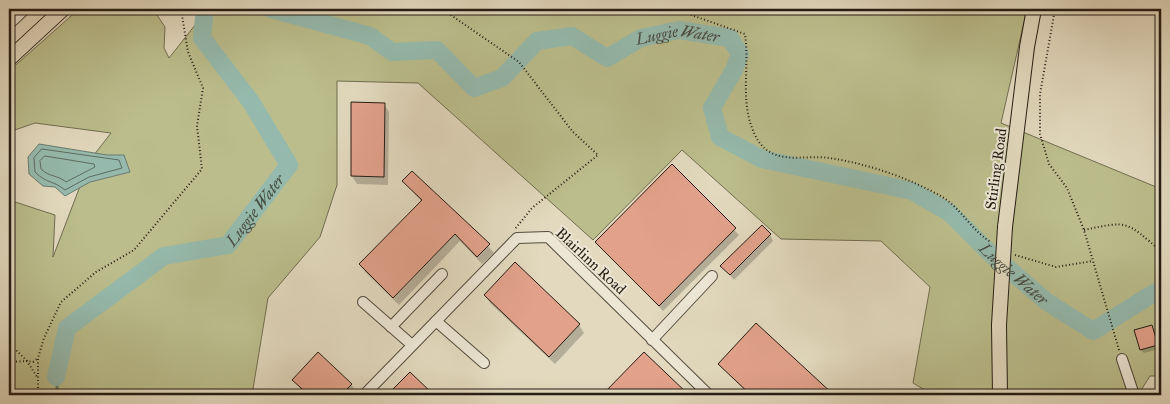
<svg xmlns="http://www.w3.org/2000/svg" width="1170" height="404" font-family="'IM FELL Great Primer',serif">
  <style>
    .green { fill: #bbbd8c; stroke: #706d50 }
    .water { fill: #95baad; stroke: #687b70 }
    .shadow { fill: #0003 }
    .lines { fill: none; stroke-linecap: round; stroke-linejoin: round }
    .shore { stroke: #5d6c60; stroke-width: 1 }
    .stream { stroke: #687b70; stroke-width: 3 }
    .river { stroke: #95baad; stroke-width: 18 }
    .building { fill: #e2a18b; stroke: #251d14 }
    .minor-casing { stroke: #544c3e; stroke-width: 12 }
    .major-casing { stroke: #251d14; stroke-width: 16 }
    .path { stroke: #251d14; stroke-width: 2; stroke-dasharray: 1 2.5; stroke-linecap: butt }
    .minor { stroke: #ece6d5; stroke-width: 10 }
    .major { stroke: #e2d9be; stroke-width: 14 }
    .major-bridge-casing { stroke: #251d14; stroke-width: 16; stroke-linecap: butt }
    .major-bridge { stroke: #e2d9be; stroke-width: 14 }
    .labels { text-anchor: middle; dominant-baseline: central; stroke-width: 4; stroke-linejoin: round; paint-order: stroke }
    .street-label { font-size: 15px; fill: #251d14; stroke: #ece6d5 }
    .water-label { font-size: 16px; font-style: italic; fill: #474c42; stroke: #ece6d5 }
  </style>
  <rect width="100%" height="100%" fill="#e2d9be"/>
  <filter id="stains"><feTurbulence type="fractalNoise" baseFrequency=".004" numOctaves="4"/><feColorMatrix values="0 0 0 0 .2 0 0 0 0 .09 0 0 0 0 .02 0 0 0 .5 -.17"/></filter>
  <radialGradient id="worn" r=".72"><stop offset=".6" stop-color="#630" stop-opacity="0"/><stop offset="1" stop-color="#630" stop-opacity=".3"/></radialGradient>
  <path class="green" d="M79,9H153L165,27L164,48L169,58L203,15L204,9H1027L1001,123L1161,189V376H1150L1138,395H933L913,383L930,287L881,241L781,239L682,150L593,240L418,83L337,81V185L320,237L268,298L252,395H9V200L55,215L53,257L90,160L111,133L35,123L9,132V71Z"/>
  <path class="water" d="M39,144L107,155H124L130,172L90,182L65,196L55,187L43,186L29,174L28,157Z"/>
  <g class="shadow">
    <path d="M353,104H384L389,112L388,185L357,184L352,176Z"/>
    <path d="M672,166L739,235L663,311L597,242Z"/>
    <path d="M403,181L469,224L494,253L482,264L460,241L399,305L365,272L361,264L422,202Z"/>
    <path d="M770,235L773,241L734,280L722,266Z"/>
    <path d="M515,264L579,325L584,333L555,364L490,303L485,295Z"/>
    <path d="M756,324L832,395H749L719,364Z"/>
    <path d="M1154,330L1159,349L1144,353L1141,350Z"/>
    <path d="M644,354L687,395H604Z"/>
    <path d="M294,381L351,384L356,392L353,395H306Z"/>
  </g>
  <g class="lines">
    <g class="shore">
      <path d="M42,149L119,160L122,168L89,177L65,190C53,180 47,184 35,172L34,158Z"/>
      <path d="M45,156L94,164L95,167L66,182C58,175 49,177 41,169L40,161Z"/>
    </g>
    <path class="stream" d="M56,377L58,395"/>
    <g class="river">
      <path id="s1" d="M271,9L370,36L392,52L437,50L474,88L502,78L537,41L572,36L607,58L641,38L679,30L730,38L740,54L734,70L712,108L720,137L762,159L912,191L950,213L991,254L1047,302L1093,331L1154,293L1161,295"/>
      <path id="s2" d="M56,377L67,328L164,256L228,245L289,165L251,102L202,38L205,9"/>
    </g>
  </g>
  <g class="building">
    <path d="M351,102L385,103L384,177L351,176Z"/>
    <path d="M672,164L736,228L659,306L595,242Z"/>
    <path d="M412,171L490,244L477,257L455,234L393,298L359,264L422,200L402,181Z"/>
    <path d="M762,225L771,234L730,275L720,266Z"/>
    <path d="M515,262L580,324L549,357L484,295Z"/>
    <path d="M756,323L834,395H751L718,364Z"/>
    <path d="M1152,325L1158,345L1140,350L1134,330Z"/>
    <path d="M318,352L352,384L341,395H309L292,380Z"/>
    <path d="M644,352L689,395H602Z"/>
    <path d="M410,372L434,395H387Z"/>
  </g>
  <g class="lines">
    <defs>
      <g id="minor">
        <path d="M9,24L25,9"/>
        <path d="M363,302L412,345"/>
        <path d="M436,321L484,363"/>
        <path d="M391,327L442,274"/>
        <path d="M652,340L712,276"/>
        <path d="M1122,359L1134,395"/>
        <path d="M364,395L517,238L548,237L709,395"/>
      </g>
      <g id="major">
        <path d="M9,59L63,9"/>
        <path d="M1005,227L1027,47L1034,9"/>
        <path d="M999,325L1000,395"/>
      </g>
    </defs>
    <use href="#minor" class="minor-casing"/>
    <use href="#major" class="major-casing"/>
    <g class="path">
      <path d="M346,9L365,14L423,9"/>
      <path d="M442,9L519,62L573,132L598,155L532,208L515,229"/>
      <path d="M604,9L680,11L745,34C750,68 739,102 755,135C771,168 803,154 829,158C866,163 912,179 944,198C962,210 973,232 991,242"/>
      <path d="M1055,9L1040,94V134L1049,164L1067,188L1084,230L1119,350"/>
      <path d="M1084,230C1130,220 1126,222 1161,251"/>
      <path d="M1015,255L1056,267L1093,261"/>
      <path d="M9,343L27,361L33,362L38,358"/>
      <path d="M9,362L27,361L37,377"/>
      <path d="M38,395V358L44,338L61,302L96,272L134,250L202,169L197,126L203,88L188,52L181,9"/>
    </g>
    <use href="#minor" class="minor"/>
    <use href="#major" class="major"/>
    <defs>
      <path id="major-bridge" d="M999,325L1005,227"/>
    </defs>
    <use href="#major-bridge" class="major-bridge-casing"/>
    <use href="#major-bridge" class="major-bridge"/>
  </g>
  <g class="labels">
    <g class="street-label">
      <text transform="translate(996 169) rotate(-82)">Stirling Road</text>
      <text transform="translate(591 261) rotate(43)">Blairlinn Road</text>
    </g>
    <g class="water-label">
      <text stroke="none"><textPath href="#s1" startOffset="462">Luggie Water</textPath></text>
      <text stroke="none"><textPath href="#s2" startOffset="280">Luggie Water</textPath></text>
      <text stroke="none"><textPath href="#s1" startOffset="958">Luggie Water</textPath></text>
    </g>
  </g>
  <rect width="1170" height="404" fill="none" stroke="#e2d9be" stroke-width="30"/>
  <rect x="10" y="10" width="1150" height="384" fill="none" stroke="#251d14" stroke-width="2.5"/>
  <rect x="15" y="15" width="1140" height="374" fill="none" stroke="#251d14"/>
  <rect width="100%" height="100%" filter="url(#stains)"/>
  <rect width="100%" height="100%" fill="url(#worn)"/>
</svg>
